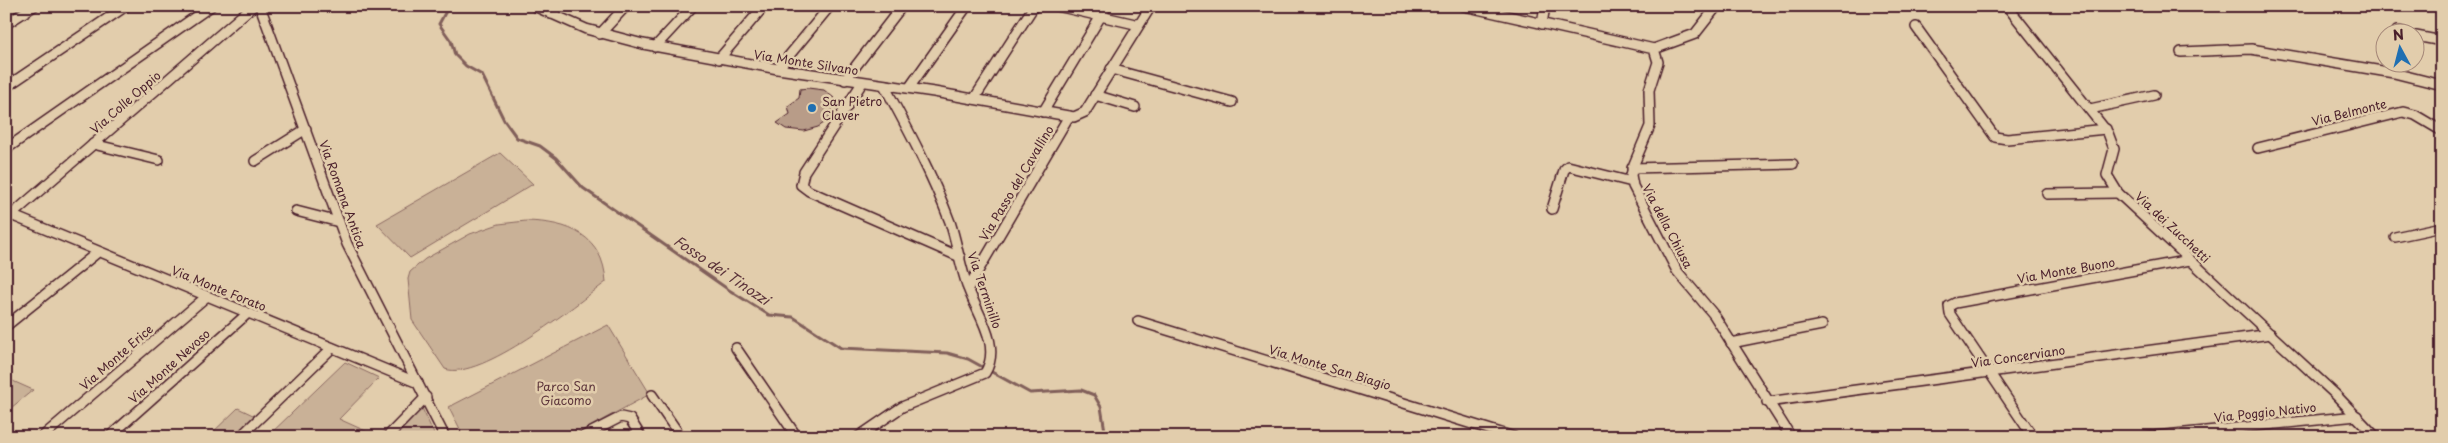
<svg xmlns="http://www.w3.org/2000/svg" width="2448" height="443" font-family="'Playpen Sans',sans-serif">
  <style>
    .green { fill: #c9b197; stroke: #8a6861 }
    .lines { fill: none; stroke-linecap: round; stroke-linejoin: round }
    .stream { stroke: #815f5a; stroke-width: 3 }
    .building { fill: #b89c88; stroke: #4a1f2b }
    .minor-casing { stroke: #4a1f2b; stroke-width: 12 }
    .minor { stroke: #e2cdac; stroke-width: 9 }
    .poi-dot { fill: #1f6fb2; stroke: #e2cdac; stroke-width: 2 }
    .labels { text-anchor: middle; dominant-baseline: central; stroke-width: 5; stroke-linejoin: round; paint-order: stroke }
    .street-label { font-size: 12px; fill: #4a1f2b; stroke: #e2cdac }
    .poi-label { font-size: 12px; fill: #4a1f2b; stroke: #e2cdac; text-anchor: start }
    .park-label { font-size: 12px; fill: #5d353b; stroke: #e2cdac }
    .water-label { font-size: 14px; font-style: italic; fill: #5c343b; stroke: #e2cdac }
  </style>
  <rect width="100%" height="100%" fill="#e2cdac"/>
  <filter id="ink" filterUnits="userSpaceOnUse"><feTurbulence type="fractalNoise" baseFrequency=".02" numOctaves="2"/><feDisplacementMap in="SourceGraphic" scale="10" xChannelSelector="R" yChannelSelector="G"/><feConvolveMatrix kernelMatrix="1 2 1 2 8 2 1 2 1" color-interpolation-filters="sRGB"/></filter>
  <g filter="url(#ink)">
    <g class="green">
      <path d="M500,153L533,184L410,258L377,224Z"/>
      <path d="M526,221C569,222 603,235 606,282C577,304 480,382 445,369L412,320L408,279L410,272L425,259L470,234L499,224Z"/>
      <path d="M608,325L650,394L571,437H464L449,407Z"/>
      <path d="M345,362L379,378L339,419L379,437H267Z"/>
      <path d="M6,378L33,390L6,412Z"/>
      <path d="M421,406L435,436L392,437Z"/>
      <path d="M238,408L255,416L234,437H208Z"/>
    </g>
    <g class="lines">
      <path class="stream" d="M425,6L446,11L439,24L451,41L455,55L466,66L482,75L504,120L517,138L540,146L556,158L583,188L729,290L769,315L793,317L841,348L947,353L968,359L1030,393L1081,390L1094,395L1101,407L1106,437"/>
    </g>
    <path class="building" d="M808,88L824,90L834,98L836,104L834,112L827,121L818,127L804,131L786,129L777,123L790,114L788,106L799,98L800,89Z"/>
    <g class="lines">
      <defs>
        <g id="minor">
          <path d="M260,6L347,244L445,437"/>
          <path d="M534,6L586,29L643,44L778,69L934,92L1074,117L1085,112L1151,6"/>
          <path d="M1057,6L1135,24"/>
          <path d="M1464,6L1654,49"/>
          <path d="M1717,6L1695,34L1654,49L1658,62L1649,90L1650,126L1634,164L1631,175L1633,186L1677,271L1714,315L1791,437"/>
          <path d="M2007,6L2108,133L2114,149L2107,175L2118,193L2336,395L2376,437"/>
          <path d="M551,14L560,6"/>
          <path d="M6,24L34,6"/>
          <path d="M1542,24L1545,6"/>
          <path d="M1916,27L1995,137L2007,139L2106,129"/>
          <path d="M2397,31L2402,32"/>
          <path d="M600,34L626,6"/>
          <path d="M2416,36L2442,41"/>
          <path d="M655,47L693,6"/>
          <path d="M2181,52L2251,49L2394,73L2442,85"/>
          <path d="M719,59L764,6"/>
          <path d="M778,69L830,6"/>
          <path d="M1111,69L1232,102"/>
          <path d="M845,80L902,6"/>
          <path d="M862,83L804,172L801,185L809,191L960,257"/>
          <path d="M6,87L126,6"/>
          <path d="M909,88L967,6"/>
          <path d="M1095,95L1135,107"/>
          <path d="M974,99L1034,6"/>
          <path d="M2090,109L2154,95"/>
          <path d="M1043,112L1107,6"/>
          <path d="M93,144L159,160"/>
          <path d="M2258,148L2403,112L2415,115L2442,131"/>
          <path d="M6,149L211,6"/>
          <path d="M255,161L306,129"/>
          <path d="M1632,168L1793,164"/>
          <path d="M2047,194L2118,193"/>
          <path d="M1552,209L1564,170L1568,166L1632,182"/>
          <path d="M296,211L339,222"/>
          <path d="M6,213L418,383"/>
          <path d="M8,218L253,6"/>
          <path d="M2395,237L2442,227"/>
          <path d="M968,288L1069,116"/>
          <path d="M1138,321L1514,437"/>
          <path d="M6,326L98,252"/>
          <path d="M1731,343L1822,325"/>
          <path d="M736,348L797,437"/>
          <path d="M652,395L681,437"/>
          <path d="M1767,402L2271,334"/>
          <path d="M42,437L206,297"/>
          <path d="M109,437L247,314"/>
          <path d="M240,437L332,348"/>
          <path d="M387,437L426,397"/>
          <path d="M582,437L621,417L630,419L641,437"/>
          <path d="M858,437L902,407L985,373C1002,345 977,314 968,288C960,266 957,243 950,222C932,174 908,129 884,85"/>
          <path d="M2033,437L1950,314L1949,306L1955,303L2190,260"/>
          <path d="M2145,437L2357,416"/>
        </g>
      </defs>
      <use href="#minor" class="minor-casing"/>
      <use href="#minor" class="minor"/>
    </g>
  </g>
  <circle class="poi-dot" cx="812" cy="108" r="5"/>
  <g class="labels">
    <g class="street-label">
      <text transform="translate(806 62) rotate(9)">Via Monte Silvano</text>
      <text transform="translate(125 102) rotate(-41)">Via Colle Oppio</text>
      <text transform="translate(2349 112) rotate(-14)">Via Belmonte</text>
      <text transform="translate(1016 183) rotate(-59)">Via Passo del Cavallino</text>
      <text transform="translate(343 194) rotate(70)">Via Romana Antica</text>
      <text transform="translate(1668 226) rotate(62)">Via della Chiusa</text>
      <text transform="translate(2173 227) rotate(43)">Via dei Zucchetti</text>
      <text transform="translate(2066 270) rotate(-10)">Via Monte Buono</text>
      <text transform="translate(219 288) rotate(22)">Via Monte Forato</text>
      <text transform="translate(985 290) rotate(71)">Via Terminillo</text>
      <text transform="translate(2018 356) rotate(-8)">Via Concerviano</text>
      <text transform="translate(116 357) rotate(-41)">Via Monte Erice</text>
      <text transform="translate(169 366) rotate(-42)">Via Monte Nevoso</text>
      <text transform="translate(1330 367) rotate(17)">Via Monte San Biagio</text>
      <text transform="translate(2265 412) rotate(-6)">Via Poggio Nativo</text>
    </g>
    <g class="poi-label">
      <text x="822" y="101">San Pietro<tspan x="822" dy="14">Claver</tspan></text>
    </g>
    <g class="park-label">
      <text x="566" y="386">Parco San<tspan x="566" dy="14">Giacomo</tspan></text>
    </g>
    <g class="water-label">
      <text transform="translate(722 270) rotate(34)">Fosso dei Tinozzi</text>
    </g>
  </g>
  <rect width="2448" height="443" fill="none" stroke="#e2cdac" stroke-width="25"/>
  <rect x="12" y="12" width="2423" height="418" fill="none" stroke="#4a1f2b" stroke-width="2" filter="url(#ink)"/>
  <g transform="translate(2400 48) rotate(353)"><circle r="24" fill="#e2cdac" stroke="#a58778"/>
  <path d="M0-4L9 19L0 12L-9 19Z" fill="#1f6fb2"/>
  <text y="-8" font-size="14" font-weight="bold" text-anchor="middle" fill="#4a1f2b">N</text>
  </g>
</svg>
